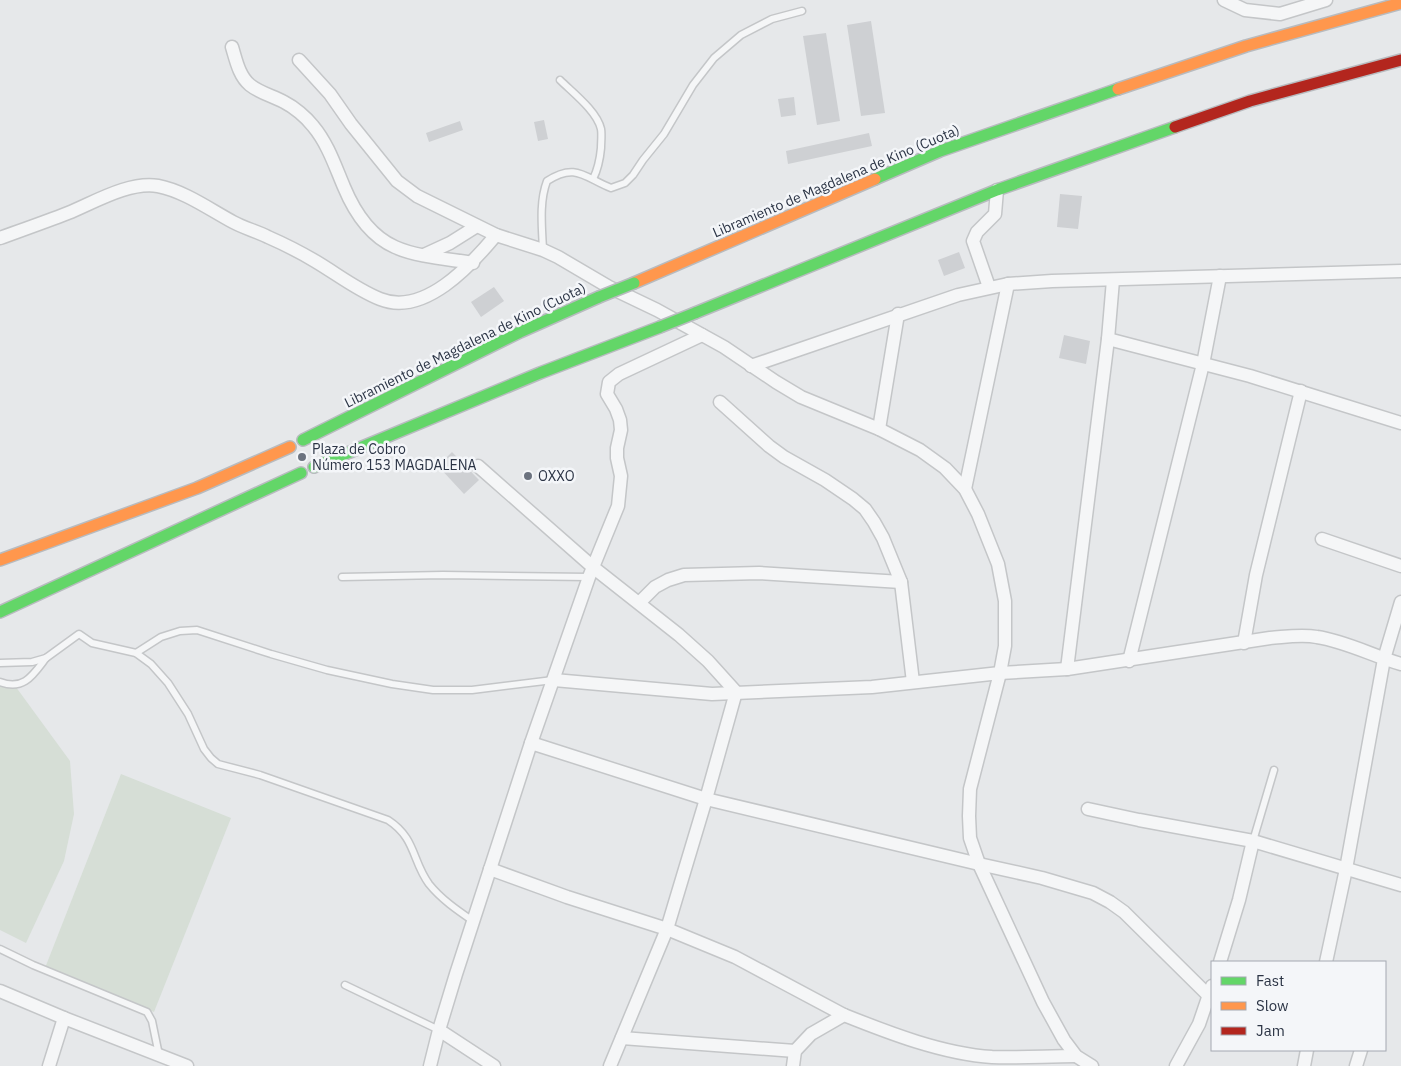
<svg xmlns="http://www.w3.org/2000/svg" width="1401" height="1066" font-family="'IBM Plex Sans',sans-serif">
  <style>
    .green { fill: #d6ded6 }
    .building { fill: #ced0d3 }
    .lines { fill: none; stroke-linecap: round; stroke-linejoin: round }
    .lane-casing { stroke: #c4c6c8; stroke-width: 9 }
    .street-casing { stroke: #c4c6c8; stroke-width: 15 }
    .fast-casing { stroke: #b8bbbf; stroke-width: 14 }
    .slow-casing { stroke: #b8bbbf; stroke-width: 14 }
    .jam-casing { stroke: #b8bbbf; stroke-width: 14 }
    .lane { stroke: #f5f6f7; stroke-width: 6 }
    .street { stroke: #f5f6f7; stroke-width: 12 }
    .fast { stroke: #63d668; stroke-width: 11 }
    .slow { stroke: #ff974d; stroke-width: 11 }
    .jam { stroke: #b3261e; stroke-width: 11 }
    .fast-bridge-casing { stroke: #b8bbbf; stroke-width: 14; stroke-linecap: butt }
    .fast-bridge { stroke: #63d668; stroke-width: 11 }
    .poi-dot { fill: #6c737f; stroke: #f4f6f9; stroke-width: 2 }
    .labels { text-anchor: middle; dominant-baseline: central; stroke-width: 5; stroke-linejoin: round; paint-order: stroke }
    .street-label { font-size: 14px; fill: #2b3445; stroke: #f4f6f9 }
    .poi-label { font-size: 14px; fill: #2b3445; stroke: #f4f6f9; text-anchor: start }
  </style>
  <rect width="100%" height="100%" fill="#e6e8ea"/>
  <g class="green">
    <path d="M0,679L13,683L70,761L74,814L64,861L26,943L0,930Z"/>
    <path d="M121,774L231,818L154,1012L45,968Z"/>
  </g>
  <g class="building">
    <path d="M871,21L885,113L861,116L847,25Z"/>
    <path d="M826,33L840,121L817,125L803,36Z"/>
    <path d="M794,97L796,115L781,117L778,99Z"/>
    <path d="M544,120L548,139L538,141L534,122Z"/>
    <path d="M460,121L463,130L429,142L426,133Z"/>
    <path d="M869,133L872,146L788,164L786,151Z"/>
    <path d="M1060,194L1082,196L1078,229L1057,227Z"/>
    <path d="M959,252L965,268L944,276L938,260Z"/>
    <path d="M494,287L504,301L481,317L471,302Z"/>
    <path d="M1064,335L1090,341L1086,364L1059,358Z"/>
    <path d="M452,452L479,480L464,494L438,466Z"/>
  </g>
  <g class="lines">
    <defs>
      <g id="lane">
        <path d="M560,80C572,92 597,111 601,129C602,135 601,142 601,148C600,159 598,169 593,179"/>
        <path d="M543,250C542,227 539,202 547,181C576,162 585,178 611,188L625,183L633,175L643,160L664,134L693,85L714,58L741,35L772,19L802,11"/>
        <path d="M342,577L443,575L589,577"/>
        <path d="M136,653L161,637L180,631L197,630L271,654L327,670L392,684L433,690H472L553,680"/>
        <path d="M0,663L32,662L46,658L79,634L92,643L136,653L151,664L168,683L188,714L204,749L211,758L218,764L260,775L388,820C416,838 412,861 429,884C441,899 457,910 473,921"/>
        <path d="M0,682C24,691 33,675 46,658"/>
        <path d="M1253,841L1274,770"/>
        <path d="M0,949L33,965L147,1012L152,1021L159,1055"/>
        <path d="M345,985L439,1030"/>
      </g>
      <g id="street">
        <path d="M1224,0L1245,10L1280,14L1326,0"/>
        <path d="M232,47C236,60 239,76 250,85C260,93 273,96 284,102C294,107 306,117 313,126C328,144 335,166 344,187C354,211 370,236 395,247C417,257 449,259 473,263"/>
        <path d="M299,60L330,94L351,124L397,181L417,196L496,235L543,250L558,257L609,287L657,310L724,347L776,382L801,397L879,429L920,450L945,468L965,489L978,514L998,564L1005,601V646L1000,673L970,789L969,816L970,838L979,864L1043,1002L1064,1040L1076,1056L1092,1066"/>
        <path d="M0,238C22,230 45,222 68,213C93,203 129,181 158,186C184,191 209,209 233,222C244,228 256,231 268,237C284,244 300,252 315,261C337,274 357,290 380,299C424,317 471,265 496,235"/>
        <path d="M424,255L450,243L477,226"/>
        <path d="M989,287L973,241L977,232L995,214L997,190"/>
        <path d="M1108,339L1250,376L1401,423"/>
        <path d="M751,366L958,295L1008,284L1052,281L1401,271"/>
        <path d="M720,402L769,446L784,457L825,480L853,499L865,509L874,522L883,538L901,582L913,682"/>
        <path d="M879,429L898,314"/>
        <path d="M478,466L594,568L679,635L708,661L736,692L706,799L667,929L610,1066"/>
        <path d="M965,489L1008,284"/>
        <path d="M1322,539L1401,566"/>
        <path d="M640,602L655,587L668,580L684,575L759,573L901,582"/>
        <path d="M1244,643L1256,575L1301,391"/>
        <path d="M1129,661L1203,364L1220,276"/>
        <path d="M1067,669L1108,339L1113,280"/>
        <path d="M554,680L712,694L872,687L1000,673L1067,669L1270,638C1285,637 1301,634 1317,637C1345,641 1373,656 1401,664"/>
        <path d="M531,743L706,799L979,864L1042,878L1093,893L1110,902L1124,912L1209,996"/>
        <path d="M1088,809L1139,820L1253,841L1401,885"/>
        <path d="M490,869L567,897L667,929L735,957L844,1015"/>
        <path d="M1220,962L1239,900L1253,841"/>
        <path d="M1326,962L1346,869L1384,659L1401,602"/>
        <path d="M0,991L64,1018L187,1066"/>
        <path d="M439,1030L494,1066"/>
        <path d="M622,1038L795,1051"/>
        <path d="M49,1066L64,1018"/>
        <path d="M430,1066L439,1030L456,974L531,743L589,577L618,506L621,476L617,458V448L621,430L620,420L616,409L607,394L609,382L619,374L702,335"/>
        <path d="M793,1066L795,1051L811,1034L844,1015C889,1033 943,1054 992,1057C1020,1058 1048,1056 1076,1056"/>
        <path d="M1176,1066L1199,1024L1212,986"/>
        <path d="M1304,1066L1307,1050"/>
        <path d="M1356,1066L1361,1050"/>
      </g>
      <g id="fast">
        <path d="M875,179L940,151L1118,89"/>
        <path d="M695,313L997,190L1175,127"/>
        <path d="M303,440L520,332L599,297"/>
        <path d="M314,467L540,373L660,327"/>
        <path d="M0,612L301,473"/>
      </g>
      <g id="slow">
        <path d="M1118,89L1246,46L1401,3"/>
        <path d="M634,283L875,179"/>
        <path d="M0,560L197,488L290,447"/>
      </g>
      <path id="jam" d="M1175,127L1250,101L1401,60"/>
    </defs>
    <use href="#lane" class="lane-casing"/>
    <use href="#street" class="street-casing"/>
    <use href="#fast" class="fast-casing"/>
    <use href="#slow" class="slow-casing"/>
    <use href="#jam" class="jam-casing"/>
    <use href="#lane" class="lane"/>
    <use href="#street" class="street"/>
    <use href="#fast" class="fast"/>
    <use href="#slow" class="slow"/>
    <use href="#jam" class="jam"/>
    <defs>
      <g id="fast-bridge">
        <path d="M599,297L634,283"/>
        <path d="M660,327L695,313"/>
      </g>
    </defs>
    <use href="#fast-bridge" class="fast-bridge-casing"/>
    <use href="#fast-bridge" class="fast-bridge"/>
  </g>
  <g class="poi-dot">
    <circle cx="302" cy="457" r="5"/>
    <circle cx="528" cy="476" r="5"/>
  </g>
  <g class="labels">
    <g class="street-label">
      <text transform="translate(836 181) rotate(-23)">Libramiento de Magdalena de Kino (Cuota)</text>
      <text transform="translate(465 345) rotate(-26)">Libramiento de Magdalena de Kino (Cuota)</text>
    </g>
    <g class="poi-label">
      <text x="312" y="449">Plaza de Cobro<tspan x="312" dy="16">Número 153 MAGDALENA</tspan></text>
      <text x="538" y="476">OXXO</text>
    </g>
  </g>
  <rect x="1211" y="961" width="175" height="90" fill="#f4f6f9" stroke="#a4a8b1"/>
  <rect x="1221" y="977" width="25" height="8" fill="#63d668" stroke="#a4a8b1"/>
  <text x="1256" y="986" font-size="15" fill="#2b3445">Fast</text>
  <rect x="1221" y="1002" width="25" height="8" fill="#ff974d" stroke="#a4a8b1"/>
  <text x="1256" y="1011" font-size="15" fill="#2b3445">Slow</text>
  <rect x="1221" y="1027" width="25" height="8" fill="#b3261e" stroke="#a4a8b1"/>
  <text x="1256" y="1036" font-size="15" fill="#2b3445">Jam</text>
</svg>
